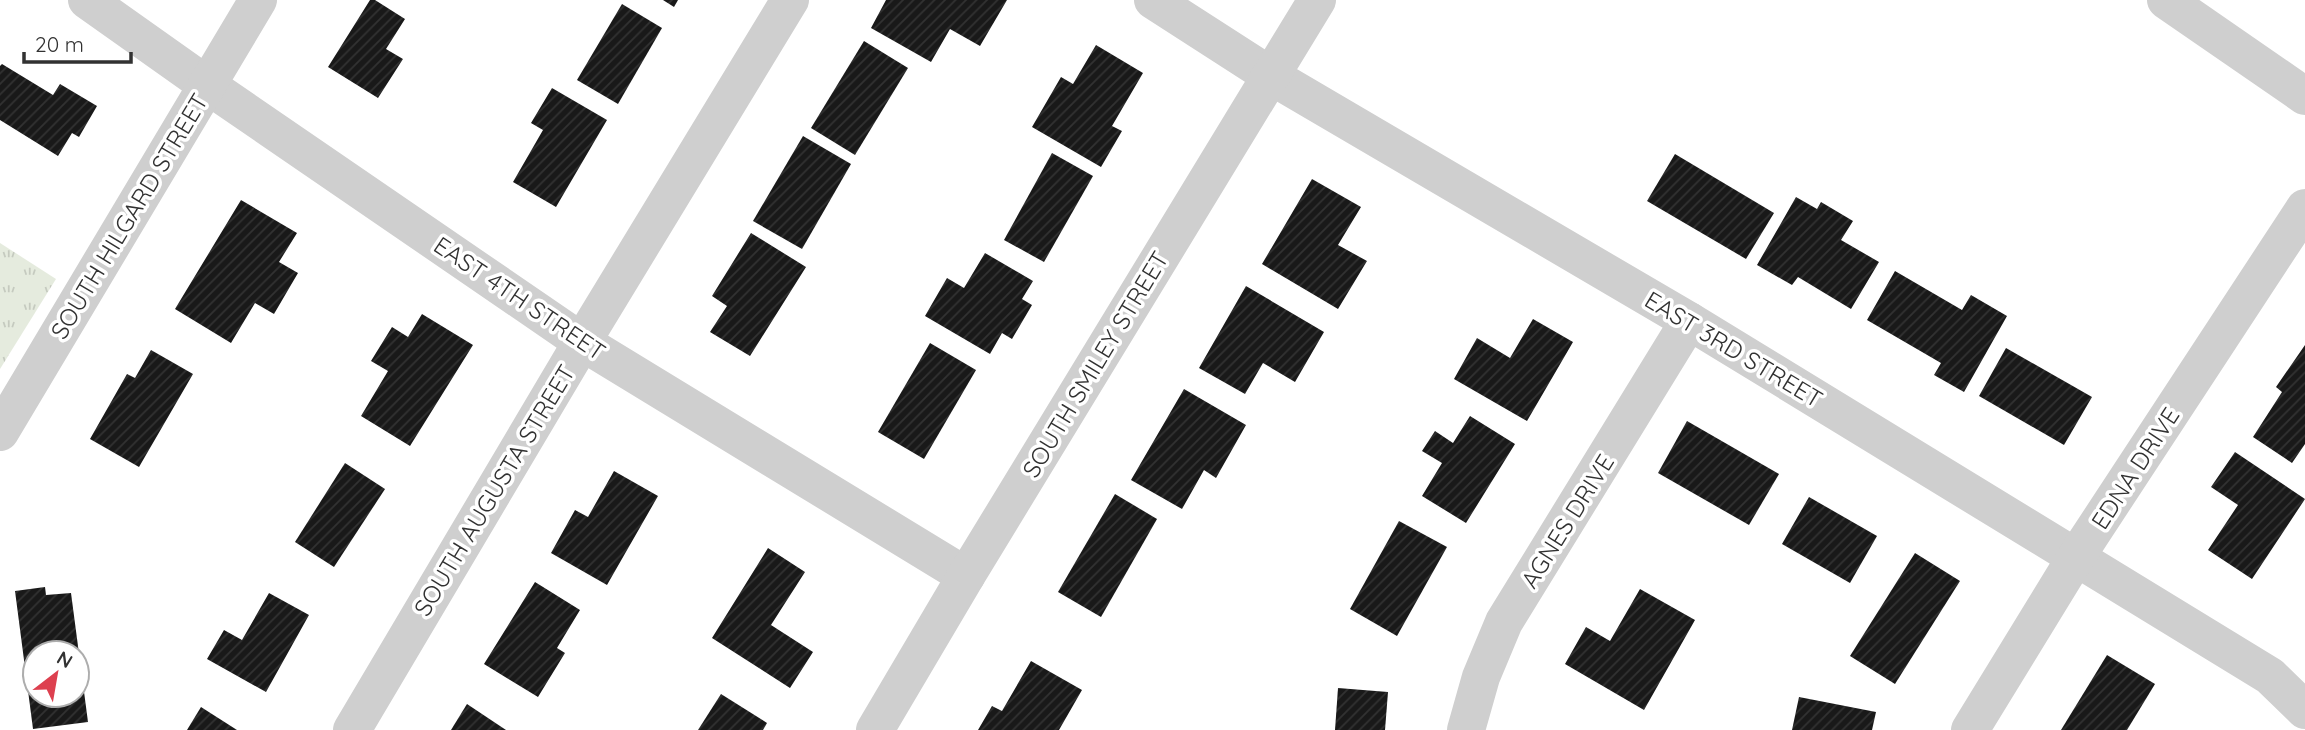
<svg xmlns="http://www.w3.org/2000/svg" width="2305" height="730" font-family="Quicksand,sans-serif">
  <style>
    .park { fill: url(#park-tufts) }
    .building { fill: url(#building-hatch); fill-rule: evenodd }
    .lines { fill: none; stroke-linecap: round; stroke-linejoin: round }
    .minor { stroke: #cfcfcf; stroke-width: 38 }
    .labels { text-anchor: middle; dominant-baseline: central; stroke-width: 7; stroke-linejoin: round; paint-order: stroke }
    .street-label { font-size: 24px; fill: #323232; stroke: #fff }
  </style>
  <defs>
    <pattern id="park-tufts" width="24" height="20" patternUnits="userSpaceOnUse" patternTransform="scale(1.75)"><rect width="24" height="20" fill="#e5ebde"/><path d="M3 7l-1-3M5 7V3M7 7l1-3M15 17l-1-3M17 17v-4M19 17l1-3" fill="none" stroke="#c5cabf"/></pattern>
    <pattern id="building-hatch" width="6" height="6" patternUnits="userSpaceOnUse" patternTransform="scale(1.75)"><rect width="6" height="6" fill="#191919"/><path d="M-1 1l2-2M0 6l6-6M5 7l2-2" fill="none" stroke="#323232"/></pattern>
  </defs>
  <rect width="100%" height="100%" fill="#fff"/>
  <path class="park" d="M0,243L56,279L0,369Z"/>
  <g class="building">
    <path d="M370,0H375L405,19L386,49L403,59L378,98L328,67Z"/>
    <path d="M663,0H678L674,7Z"/>
    <path d="M886,0H1007L980,46L950,29L931,62L871,28Z"/>
    <path d="M622,4L662,28L618,104L577,80Z"/>
    <path d="M864,41L908,68L855,155L811,128Z"/>
    <path d="M1096,45L1143,73L1112,126L1122,131L1101,167L1032,127L1061,77L1073,84Z"/>
    <path d="M2,64L53,95L60,84L97,106L79,137L72,133L58,156L0,120V66Z"/>
    <path d="M552,88L607,120L556,207L513,182L543,130L531,123Z"/>
    <path d="M803,136L851,164L802,249L753,221Z"/>
    <path d="M1052,153L1093,176L1044,262L1004,240Z"/>
    <path d="M1675,154L1774,213L1746,259L1647,201Z"/>
    <path d="M1312,179L1361,207L1338,245L1367,261L1338,309L1262,264Z"/>
    <path d="M1796,197L1817,209L1821,202L1853,221L1841,240L1879,262L1851,309L1798,277L1792,285L1757,265Z"/>
    <path d="M241,200L297,233L279,262L298,273L274,314L255,303L231,343L175,309Z"/>
    <path d="M751,233L806,267L750,356L710,332L727,306L712,296Z"/>
    <path d="M985,253L1033,281L1022,299L1032,305L1012,339L1002,333L990,354L925,316L947,278L964,288Z"/>
    <path d="M1895,271L1962,310L1971,295L2007,316L1964,392L1934,375L1941,363L1867,320Z"/>
    <path d="M1246,286L1324,332L1295,382L1263,363L1245,394L1199,368Z"/>
    <path d="M422,314L473,345L410,446L361,416L388,371L371,361L392,327L408,337Z"/>
    <path d="M1533,319L1573,342L1527,421L1454,379L1477,338L1510,358Z"/>
    <path d="M930,343L976,370L924,459L878,432Z"/>
    <path d="M2305,345V444L2292,463L2253,437L2282,392L2276,387Z"/>
    <path d="M2006,348L2092,397L2064,445L1979,396Z"/>
    <path d="M151,350L193,374L139,467L90,439L127,374L135,378Z"/>
    <path d="M1184,389L1246,425L1216,478L1204,470L1182,509L1131,480Z"/>
    <path d="M1470,416L1515,444L1466,523L1422,496L1442,463L1422,451L1435,431L1453,443Z"/>
    <path d="M1687,421L1779,474L1749,525L1658,473Z"/>
    <path d="M2235,452L2305,499L2252,579L2208,550L2238,505L2211,487Z"/>
    <path d="M345,463L385,489L334,567L295,542Z"/>
    <path d="M614,471L658,496L607,585L551,553L575,510L588,517Z"/>
    <path d="M1115,494L1157,519L1101,617L1058,592Z"/>
    <path d="M1809,497L1877,536L1850,583L1782,544Z"/>
    <path d="M1399,521L1447,547L1397,636L1350,609Z"/>
    <path d="M768,548L805,572L771,625L813,652L790,688L712,638Z"/>
    <path d="M1915,553L1960,581L1895,684L1850,656Z"/>
    <path d="M535,582L580,610L557,648L565,653L538,697L484,664Z"/>
    <path d="M45,587L46,595L71,593L88,722L33,729L15,591ZM35,653H77V695H35Z"/>
    <path d="M1640,589L1695,620L1644,710L1565,664L1586,627L1610,641Z"/>
    <path d="M269,593L309,615L266,692L207,659L224,630L242,640Z"/>
    <path d="M2107,655L2155,684L2127,730H2061Z"/>
    <path d="M1031,661L1082,690L1059,730H978L992,706L1002,711Z"/>
    <path d="M1338,688L1388,692L1385,730H1335Z"/>
    <path d="M721,694L767,723L763,730H698Z"/>
    <path d="M1799,697L1876,712L1872,730H1792Z"/>
    <path d="M467,704L506,730H451Z"/>
    <path d="M201,707L237,730H187Z"/>
  </g>
  <g class="lines">
    <g class="minor">
      <path d="M87,0L207,85L582,342L966,576"/>
      <path d="M1153,0L1271,76L1689,321L2270,676L2305,710"/>
      <path d="M2166,0L2305,96"/>
      <path d="M0,432L258,0"/>
      <path d="M352,730L582,342L790,0"/>
      <path d="M875,730L966,576L1317,0"/>
      <path d="M1466,730L1481,677L1504,622L1689,321"/>
      <path d="M1970,730L2076,557L2305,208"/>
    </g>
  </g>
  <g class="labels">
    <g class="street-label">
      <text transform="translate(129 216) rotate(-59)">SOUTH HILGARD STREET</text>
      <text transform="translate(520 298) rotate(34)">EAST 4TH STREET</text>
      <text transform="translate(1734 349) rotate(31)">EAST 3RD STREET</text>
      <text transform="translate(1095 364) rotate(-59)">SOUTH SMILEY STREET</text>
      <text transform="translate(2135 468) rotate(-57)">EDNA DRIVE</text>
      <text transform="translate(494 490) rotate(-59)">SOUTH AUGUSTA STREET</text>
      <text transform="translate(1567 521) rotate(-58)">AGNES DRIVE</text>
    </g>
  </g>
  <g transform="translate(56 674) rotate(31)"><circle r="33" fill="#ffffff" stroke="#adadad" stroke-width="2"/>
  <path d="M0-5L12 26L0 18L-12 26Z" fill="#dd404f"/>
  <text y="-10" font-size="19" font-weight="bold" text-anchor="middle" fill="#323232">N</text>
  </g>
  <path d="M24 52v10h107v-10" fill="none" stroke="#323232" stroke-width="3.5"/>
  <text x="35" y="52" font-size="21" fill="#323232" stroke="#ffffff" stroke-width="5" paint-order="stroke">20 m</text>
</svg>
